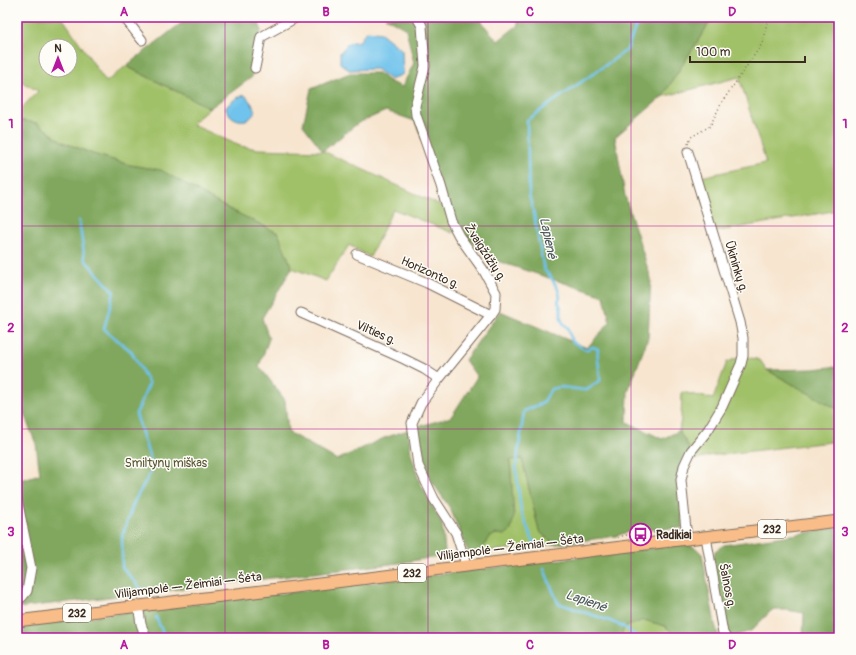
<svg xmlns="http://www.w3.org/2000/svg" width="856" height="655" font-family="Pangolin,sans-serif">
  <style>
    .green { fill: #a1c169; stroke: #6e7644; fill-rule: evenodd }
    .forest { fill: #80a75d; stroke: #5e683e }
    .water { fill: #6fc3ec; stroke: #557685 }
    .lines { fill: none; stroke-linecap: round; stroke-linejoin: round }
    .stream { stroke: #6fc3ec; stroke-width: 2.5 }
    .minor-casing { stroke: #7d6b5c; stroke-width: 11 }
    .major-casing { stroke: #7d6b5c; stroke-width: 13 }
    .path { stroke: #7d6b5c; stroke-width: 1.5; stroke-dasharray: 1 3; stroke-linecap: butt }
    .minor { stroke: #fff; stroke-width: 9 }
    .major { stroke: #f8bd88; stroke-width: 11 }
    .grid { fill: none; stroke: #b5179e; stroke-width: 1; stroke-opacity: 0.55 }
    .labels { text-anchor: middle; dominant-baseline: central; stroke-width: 3; stroke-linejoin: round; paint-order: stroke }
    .shield { fill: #fdfcf7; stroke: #75695f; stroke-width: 1 }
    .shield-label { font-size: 11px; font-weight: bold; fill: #3b2a1e }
    .street-label { font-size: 12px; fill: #3b2a1e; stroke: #fdfcf7 }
    .park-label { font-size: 12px; fill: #5a5734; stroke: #fdfcf7 }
    .poi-label { font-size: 12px; font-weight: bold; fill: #3b2a1e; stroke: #fdfcf7; text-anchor: start }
    .water-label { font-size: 13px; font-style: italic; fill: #4b585c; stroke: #fdfcf7 }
    .neatline { fill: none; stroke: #b5179e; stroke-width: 1.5 }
    .grid-label { font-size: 13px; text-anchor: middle; font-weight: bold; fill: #b5179e }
  </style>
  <rect width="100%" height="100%" fill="#fdfcf7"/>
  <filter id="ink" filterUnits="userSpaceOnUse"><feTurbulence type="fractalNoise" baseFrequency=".025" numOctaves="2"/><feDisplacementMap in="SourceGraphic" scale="8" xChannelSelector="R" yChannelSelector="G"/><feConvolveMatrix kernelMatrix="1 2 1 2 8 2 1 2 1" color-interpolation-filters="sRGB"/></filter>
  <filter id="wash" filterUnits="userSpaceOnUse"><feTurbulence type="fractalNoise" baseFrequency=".012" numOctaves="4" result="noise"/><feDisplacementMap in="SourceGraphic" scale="16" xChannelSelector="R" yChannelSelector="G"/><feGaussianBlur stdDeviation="0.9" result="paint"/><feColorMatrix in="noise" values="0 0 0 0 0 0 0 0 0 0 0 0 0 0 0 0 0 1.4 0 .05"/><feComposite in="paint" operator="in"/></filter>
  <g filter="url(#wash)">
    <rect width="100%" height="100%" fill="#f7e5cf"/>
    <g class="green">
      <path d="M17,17H62L106,82L126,66L210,108L191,124L240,146L258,149L323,151L444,207L453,233L393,209L370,257L349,245L326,281L292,268L278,233L225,207L161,171L130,165L93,154L63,142L37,123L17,120V113L38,91L17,79ZM46,46H70V70H46Z"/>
      <path d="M713,17H839V210L713,232L696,178L766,163L739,77L662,97Z"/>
      <path d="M743,356L760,360L767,370L839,410V441L708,456L695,460L691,451L679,431L681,419L682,392L713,399L727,362Z"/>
      <path d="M522,459L539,531L549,540L557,544L481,552L487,538L496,534L505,535L512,487L510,460Z"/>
      <path d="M644,620L665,626L678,638H621L624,627Z"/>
    </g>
    <g class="forest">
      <path d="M189,17H258L261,30L252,77L210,108L126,66Z"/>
      <path d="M385,17H480L484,25L498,41L518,25L517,17H713L662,97L615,137L625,196L651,279L648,338L628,391L627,422L662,439L679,431L691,451L682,462V528L634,530L616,536L557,544L549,540L539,531L522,459L510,460L514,516L511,530L505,535L496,534L488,538L481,552L470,554L466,547L450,508L430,479L422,461L417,427L451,417L477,377L465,360L500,311L587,348L610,322L604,296L488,258L456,226L415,121L386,111L358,123L323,151L303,125L311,89L350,73H378L390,82L402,87L414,63L406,29Z"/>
      <path d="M18,120L37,123L63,142L93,154L130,165L161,170L225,207L278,233L292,268L262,318L269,339L259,366L285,400L288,432L337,460L384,438L408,430L411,453L419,481L442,524L445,551L441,556L399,563L17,608V481L40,474L36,444L17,397V121Z"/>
      <path d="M839,366V410L767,370L814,369Z"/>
      <path d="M839,528V638H803L804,613L787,610H772L751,631L728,638L713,561L715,551L724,545Z"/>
      <path d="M687,544L697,549L702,554L715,624L719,638H678L665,626L644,620L624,627L621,638H17V626Z"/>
    </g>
    <g class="water">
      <path d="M368,31L381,33L402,50L403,74L391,80L376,69L349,70L340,63V53L348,43L360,41L363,35Z"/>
      <path d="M245,95L252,104L255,112C248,126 230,121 226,108C229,102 239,96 245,95Z"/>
    </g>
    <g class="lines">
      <g class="stream">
        <path d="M79,221L85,260L114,292L104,329L131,351L149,384L136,414L153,468L134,502L122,536V567L141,589L152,591"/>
        <path d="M536,548L521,512L516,468L524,411L543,403L551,389L561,387L584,390H587L594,384L600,381C601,370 596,360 598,349L593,347L588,349H584L573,342L571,339L568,328L563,323L561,319V308L558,301L560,298L558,289L550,276L545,271L543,265L534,214L529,195L527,120L627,50L639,17"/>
        <path d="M544,569L558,603L610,621L624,627L639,638"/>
        <path d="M156,617L165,638"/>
      </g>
    </g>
  </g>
  <g filter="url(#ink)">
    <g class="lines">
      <defs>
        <g id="minor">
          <path d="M124,17L142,40"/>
          <path d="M417,17L422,26L425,66L415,106L416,115L441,186L451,221L459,236L484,271L496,293L495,309L491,315L439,379L421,403L412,423L418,465L434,499L456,533L464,558L466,566"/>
          <path d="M255,68L261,37L297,17"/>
          <path d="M357,254L427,283L491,315"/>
          <path d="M301,313L404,359L424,369L439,379"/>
          <path d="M17,499L31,568L27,591L22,597L17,600"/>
          <path d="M706,537L723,633L726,638"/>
          <path d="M687,539L681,480L684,466L691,451L708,430L722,407L741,364L743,356V338L740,322L696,178L688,152"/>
          <path d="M138,605L141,624L146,638"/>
        </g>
        <path id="major" d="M17,621L687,539L839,521"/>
      </defs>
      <use href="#minor" class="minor-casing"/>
      <use href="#major" class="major-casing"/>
      <g class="path">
        <path d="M688,144L691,137L710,126L722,102L762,44L767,23L766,17"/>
        <path d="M618,537C631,534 643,532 656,533"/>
      </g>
      <use href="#minor" class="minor"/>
      <use href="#major" class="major"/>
    </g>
  </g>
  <path class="grid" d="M225,17V638M428,17V638M631,17V638M17,226H839M17,429H839"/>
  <defs>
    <symbol id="bus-ring" viewBox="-11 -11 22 22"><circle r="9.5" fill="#fdfcf7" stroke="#b5179e" stroke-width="1.5"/><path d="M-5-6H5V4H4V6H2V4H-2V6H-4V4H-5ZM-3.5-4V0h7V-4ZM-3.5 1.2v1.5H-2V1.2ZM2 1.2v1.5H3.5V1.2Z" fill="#b5179e"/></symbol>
  </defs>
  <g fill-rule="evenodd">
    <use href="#bus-ring" x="628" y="522" width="25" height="25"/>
  </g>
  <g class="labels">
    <g class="shield">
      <rect x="758" y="520" width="28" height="18" rx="3"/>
      <rect x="398" y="564" width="28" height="18" rx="3"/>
      <rect x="63" y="604" width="28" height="18" rx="3"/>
    </g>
    <g class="shield-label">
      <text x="772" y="529">232</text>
      <text x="412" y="573">232</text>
      <text x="77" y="613">232</text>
    </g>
    <g class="street-label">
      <text transform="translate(485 253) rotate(57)">Žvaigždžių g.</text>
      <text transform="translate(736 267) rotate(73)">Ūkininkų g.</text>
      <text transform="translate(430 273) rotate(24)">Horizonto g.</text>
      <text transform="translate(376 333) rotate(24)">Vilties g.</text>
      <text transform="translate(510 548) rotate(-7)">Vilijampolė — Žeimiai — Šėta</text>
      <text transform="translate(188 586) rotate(-7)">Vilijampolė — Žeimiai — Šėta</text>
      <text transform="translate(727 586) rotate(79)">Šalnos g.</text>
    </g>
    <g class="park-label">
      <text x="166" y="463">Smiltynų miškas</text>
    </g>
    <g class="poi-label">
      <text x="656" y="535">Radikiai</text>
    </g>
    <g class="water-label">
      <text transform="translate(548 238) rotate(78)">Lapienė</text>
      <text transform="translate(586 601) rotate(19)">Lapienė</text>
    </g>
  </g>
  <rect width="856" height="655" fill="none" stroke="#fdfcf7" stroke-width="44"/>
  <g transform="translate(58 58)"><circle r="19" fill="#fdfcf7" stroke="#afa8a0"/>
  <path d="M0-3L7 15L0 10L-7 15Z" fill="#b5179e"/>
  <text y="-6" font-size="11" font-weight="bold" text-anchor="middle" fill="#3b2a1e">N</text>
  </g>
  <path d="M690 56v6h115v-6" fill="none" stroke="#3b2a1e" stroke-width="2"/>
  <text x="696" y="56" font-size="12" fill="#3b2a1e" stroke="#fdfcf7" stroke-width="3" paint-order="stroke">100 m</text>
  <rect x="22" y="22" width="812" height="611" class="neatline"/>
  <g class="grid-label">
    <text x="124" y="16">A</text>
    <text x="326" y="16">B</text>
    <text x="530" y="16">C</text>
    <text x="732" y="16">D</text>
    <text x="11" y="128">1</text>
    <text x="845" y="128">1</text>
    <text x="11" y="332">2</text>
    <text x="845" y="332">2</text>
    <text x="11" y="536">3</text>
    <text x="845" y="536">3</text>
    <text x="124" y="649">A</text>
    <text x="326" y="649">B</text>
    <text x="530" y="649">C</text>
    <text x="732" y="649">D</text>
  </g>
</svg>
